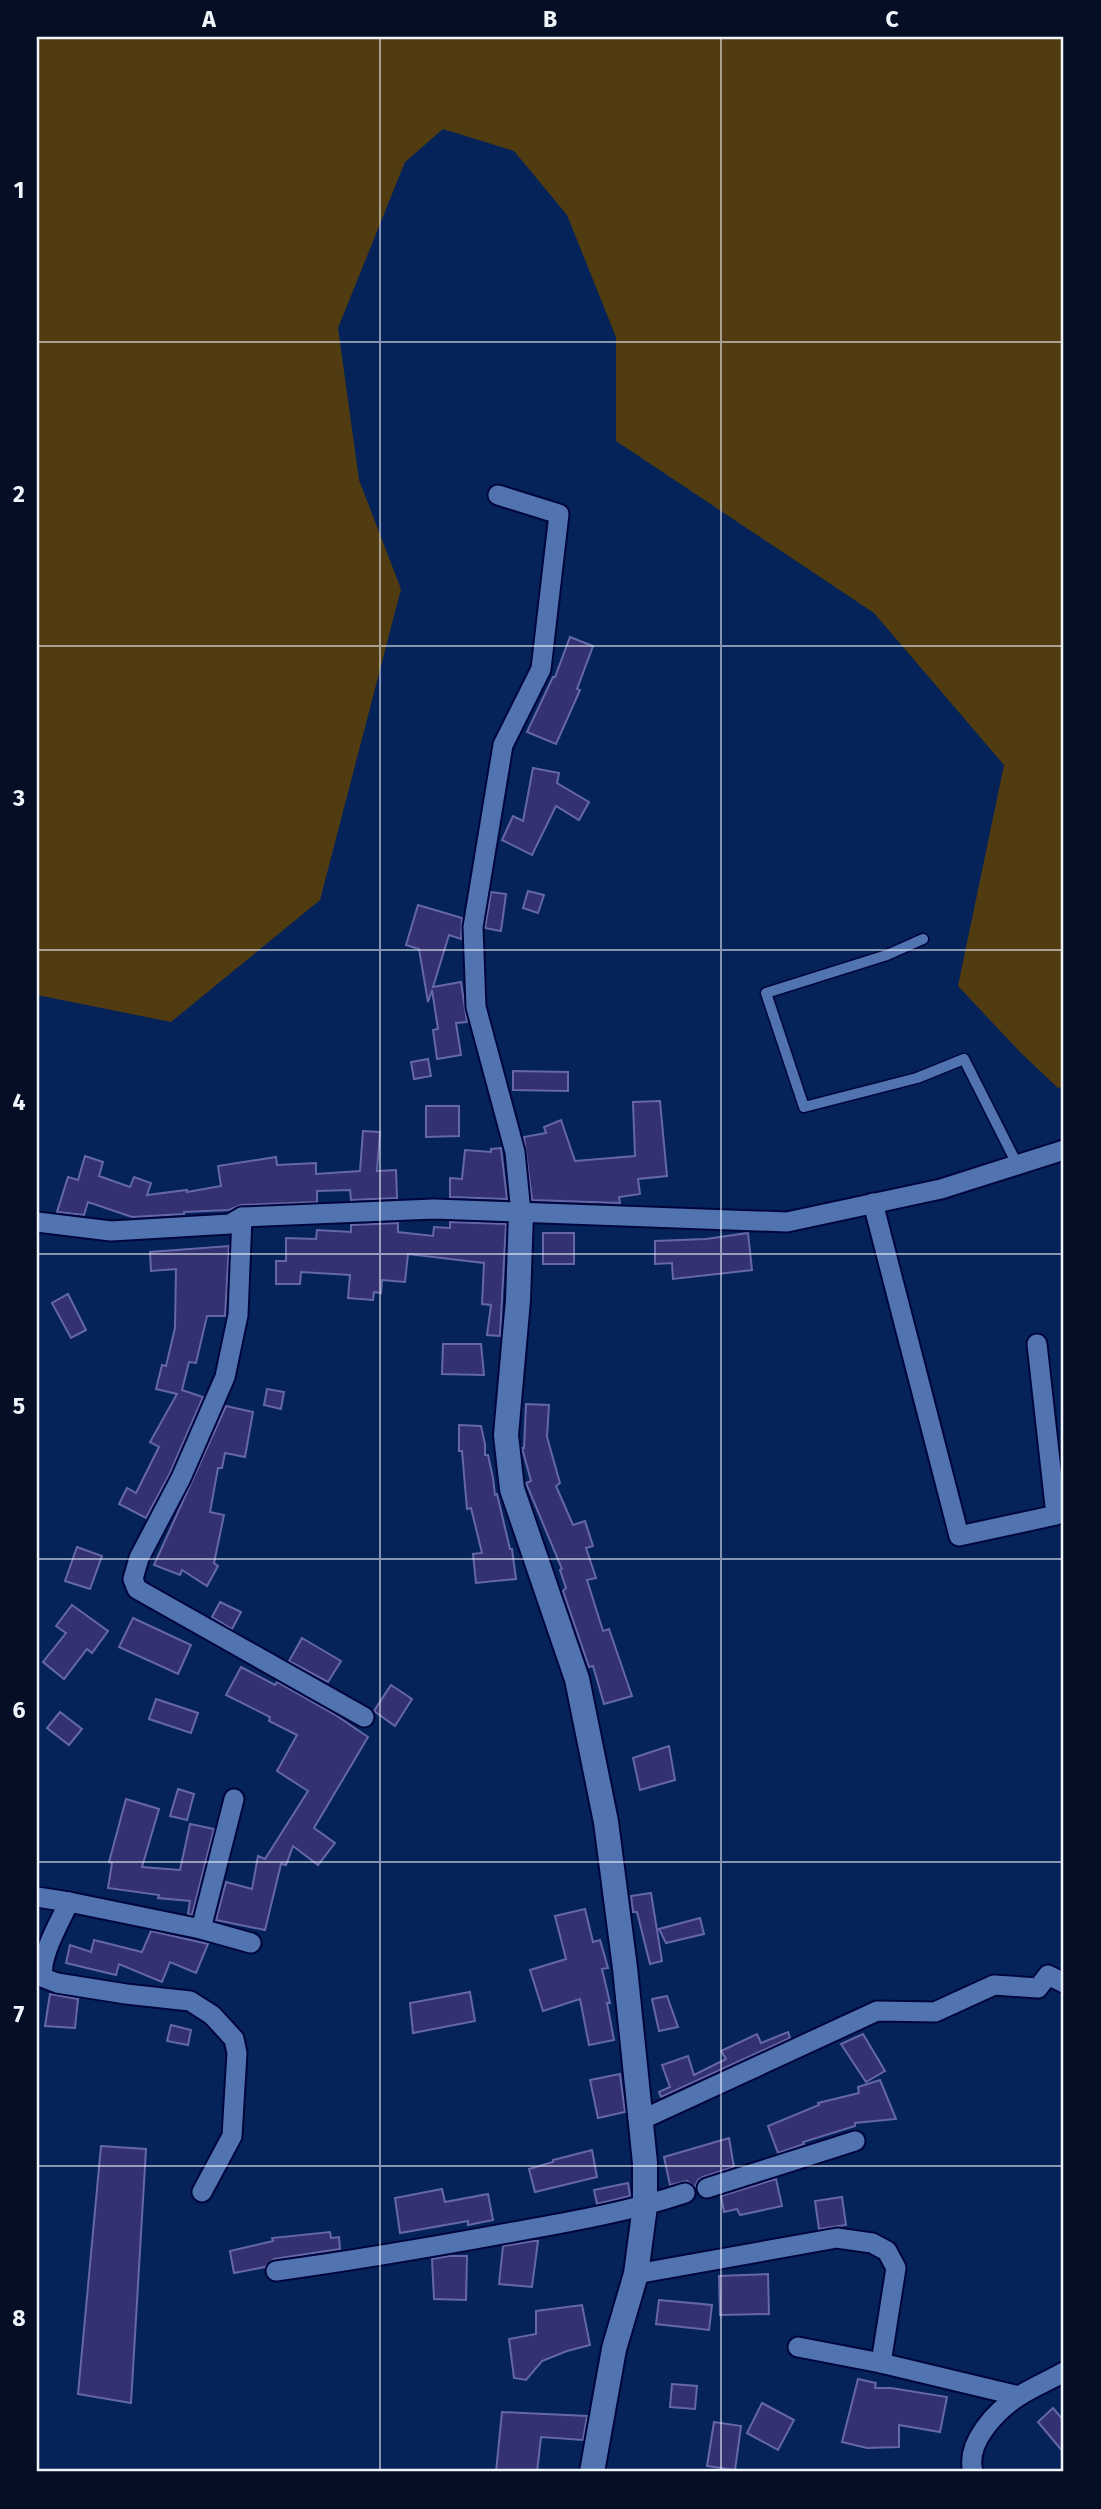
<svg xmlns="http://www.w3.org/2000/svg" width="1101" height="2509" font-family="'Fira Sans',sans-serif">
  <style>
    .green { fill: #513c11 }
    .building { fill: #33316f; stroke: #6567aa; stroke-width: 2 }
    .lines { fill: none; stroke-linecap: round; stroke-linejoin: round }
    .service-casing { stroke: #00063c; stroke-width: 13 }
    .minor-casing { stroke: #00063c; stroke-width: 23 }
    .tertiary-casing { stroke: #00063c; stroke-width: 28 }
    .service { stroke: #5174b1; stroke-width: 10 }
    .minor { stroke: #5174b1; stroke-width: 19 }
    .tertiary { stroke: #5174b1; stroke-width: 24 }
    .grid { fill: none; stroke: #f0f4fb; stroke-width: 2; stroke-opacity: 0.55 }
    .neatline { fill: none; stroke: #f0f4fb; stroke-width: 2.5 }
    .grid-label { font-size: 23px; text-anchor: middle; font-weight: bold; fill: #f0f4fb }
  </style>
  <rect width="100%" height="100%" fill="#052359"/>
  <path class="green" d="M37,37H1064V1087L1058,1088L1020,1052L958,986L1004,765L874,613L616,441V337L567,215L514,151L443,129L405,162L338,328L359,480L401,589L320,900L171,1022L37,995Z"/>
  <g class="building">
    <path d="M570,637L593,646L577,689L580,690L556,744L527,732L553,677H555Z"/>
    <path d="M533,768L559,773L557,783L589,802L579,820L556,806L532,855L502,840L513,816L523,821Z"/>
    <path d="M528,891L544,895L538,913L523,908Z"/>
    <path d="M491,892L506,894L501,931L485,928Z"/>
    <path d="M418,905L462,918L461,939L449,935L433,987L461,982L467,1022L456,1023L461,1055L437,1059L433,1030L438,1029L432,990L428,1002L419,949L406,945Z"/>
    <path d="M428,1059L431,1076L414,1079L411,1062Z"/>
    <path d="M513,1071L568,1072V1091L513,1090Z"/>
    <path d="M660,1101L667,1176L638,1179L640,1194L619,1197L620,1203L532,1200L524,1137L546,1133L544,1127L561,1120L575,1161L635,1156L633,1102Z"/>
    <path d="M426,1106H459V1136L426,1137Z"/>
    <path d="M363,1131L380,1132L377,1171L396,1170L397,1198L351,1200L350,1190L317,1191V1202L241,1205L229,1210L184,1212V1214L132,1217L88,1202L84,1215L57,1212L68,1177L78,1180L85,1156L103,1162L99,1176L130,1187L134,1177L151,1183L147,1195L187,1190V1192L221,1186L218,1166L276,1157L277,1165L316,1163V1174L360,1171Z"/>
    <path d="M501,1148L507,1199L450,1197V1178L462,1179L465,1150L491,1152V1149Z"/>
    <path d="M450,1222L506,1224L500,1336L487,1335L491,1305L482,1304L484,1263L408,1254L405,1282L382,1280L381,1293L374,1292L373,1300L348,1298L350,1275L301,1272L300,1284H276V1261H286V1238L316,1239L317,1230L351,1232V1225L398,1223V1232L433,1236L434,1227L450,1228Z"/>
    <rect x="543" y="1233" width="31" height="31"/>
    <path d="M748,1233L752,1270L673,1279L672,1263L655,1264V1241L706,1239Z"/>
    <path d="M229,1246L225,1316H207L196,1363L189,1362L182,1390L203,1397L170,1473L146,1518L119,1504L127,1488L136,1493L159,1447L150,1442L177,1394L156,1389L162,1365L166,1366L175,1328L176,1269L151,1271L150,1252Z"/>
    <path d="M68,1294L86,1330L71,1338L52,1303Z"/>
    <path d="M443,1344H481L484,1375L442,1374Z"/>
    <path d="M267,1389L284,1392L281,1409L264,1405Z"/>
    <path d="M526,1404L549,1405L547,1437L560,1483L556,1486L573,1525L585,1521L593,1546L586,1548L596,1578L587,1580L603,1631L609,1629L632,1696L604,1704L593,1666L589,1667L563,1591L566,1588L560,1570L562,1569L526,1483L531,1481L522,1448H524Z"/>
    <path d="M226,1406L253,1412L245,1457L225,1453L222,1468H218L210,1512L224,1515L214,1563L218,1566L207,1586L182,1570L180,1575L154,1565Z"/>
    <path d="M459,1425L481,1426L485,1444V1455H488L493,1478L495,1495L497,1494L510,1549H512L516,1579L476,1583L473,1554L482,1553L471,1508L467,1509L462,1451H459Z"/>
    <path d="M77,1547L102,1556L90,1589L65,1581Z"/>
    <path d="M220,1602L241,1612L232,1629L212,1617Z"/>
    <path d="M72,1605L108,1631L92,1653L87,1649L64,1679L43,1662L66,1633L56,1626Z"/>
    <path d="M133,1618L191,1645L178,1674L119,1647Z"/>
    <path d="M302,1638L341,1661L328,1682L289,1661Z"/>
    <path d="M241,1667L275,1685L277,1682L337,1716L368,1737L314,1828L335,1843L318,1865L293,1846L286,1865L281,1864L265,1930L216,1920L226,1882L252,1889L258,1856L265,1859L308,1791L277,1771L297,1735L269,1721L270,1717L226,1695Z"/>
    <path d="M391,1685L412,1699L395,1726L374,1711Z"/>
    <path d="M156,1699L198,1713L191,1733L149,1719Z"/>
    <path d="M60,1712L82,1729L69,1745L47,1728Z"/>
    <path d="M669,1746L675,1780L640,1790L633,1758Z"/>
    <path d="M178,1789L194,1794L187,1820L170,1816Z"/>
    <path d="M126,1799L159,1809L142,1867L180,1870L190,1824L214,1829L192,1915L188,1914L190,1901L158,1898L159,1895L108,1888L112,1863L109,1862Z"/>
    <path d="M651,1893L662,1961L650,1964L637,1912H633L631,1896Z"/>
    <path d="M585,1909L593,1942L600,1940L608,1968L602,1969L610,2003H607L614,2040L589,2045L580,1999L543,2011L530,1970L566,1959L555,1916Z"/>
    <path d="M700,1918L704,1934L666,1943L659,1929Z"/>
    <path d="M151,1931L208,1944L196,1973L170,1962L162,1982L119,1964L116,1975L66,1963L70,1945L91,1952L94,1940L142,1952Z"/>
    <path d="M470,1992L475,2021L413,2033L410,2003Z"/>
    <path d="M50,1994L78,1999L75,2028L45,2026Z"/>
    <path d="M667,1996L678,2027L659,2031L652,1999Z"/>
    <path d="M171,2025L191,2030L188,2045L167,2041Z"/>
    <path d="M788,2032L790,2038L661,2097L659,2092L670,2087L662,2065L688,2056L694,2075L726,2059L721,2051L757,2034L761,2043Z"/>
    <path d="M863,2034L885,2071L866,2082L841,2044Z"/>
    <path d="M620,2074L625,2112L598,2118L590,2080Z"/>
    <path d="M880,2080L896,2119L855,2123V2126L803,2142L804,2144L778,2153L768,2126L819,2105L818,2103L859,2093L858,2087Z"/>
    <path d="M729,2138L734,2167L703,2177L698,2180L695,2187L687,2181L670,2185L664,2157Z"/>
    <path d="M101,2146L146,2149L131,2403L78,2394Z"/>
    <path d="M592,2150L597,2177L535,2192L529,2169L553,2162V2160Z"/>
    <path d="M776,2179L782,2206L740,2215L737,2209L724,2212L721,2196Z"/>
    <path d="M628,2183L630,2196L597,2204L594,2190Z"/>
    <path d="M442,2189L445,2202L488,2194L493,2220L468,2225V2221L400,2233L395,2198Z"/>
    <path d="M842,2197L846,2225L819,2229L815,2201Z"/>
    <path d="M330,2232L331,2238L339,2237L340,2249L274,2259L265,2267L234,2273L230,2251L273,2241L272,2238Z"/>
    <path d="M533,2241H538L532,2287L499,2284L503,2246Z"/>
    <path d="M449,2256H467L466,2300L434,2299L432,2259Z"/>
    <path d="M768,2274L769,2314L720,2315L719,2276Z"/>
    <path d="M659,2300L712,2305L709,2330L656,2324Z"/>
    <path d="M582,2305L590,2345L567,2351L542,2361L526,2380L514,2378L509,2339L536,2334V2311Z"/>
    <path d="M858,2379L876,2383L875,2388H891L947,2397L940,2432L899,2425V2447L867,2448L842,2442Z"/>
    <path d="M672,2384L697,2386L695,2409L670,2407Z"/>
    <path d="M762,2403L794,2420L778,2450L747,2433Z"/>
    <path d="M1053,2408L1064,2421V2453L1038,2422Z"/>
    <path d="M502,2412L587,2416L583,2440L541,2437L537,2472H496Z"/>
    <path d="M714,2422L741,2426L735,2470L707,2466Z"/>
  </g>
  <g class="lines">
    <defs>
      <path id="service" d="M923,939L887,955L766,993L804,1107L917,1078L964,1059L1017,1164"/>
      <g id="minor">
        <path d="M498,495L559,514L541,669L503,745L473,927L476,1007L515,1152L521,1213"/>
        <path d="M873,1203L959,1536L1056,1515L1037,1344"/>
        <path d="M242,1217L238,1315L225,1377L181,1478L139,1558L133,1579L137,1589L364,1717"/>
        <path d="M37,1222L111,1231L230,1224L242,1217L434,1209L787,1222L941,1189L1064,1150"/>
        <path d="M37,1897L69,1902L201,1929L234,1799"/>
        <path d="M69,1902C61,1920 37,1960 44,1978L57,1983L126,1994L190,2001L212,2015L234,2039L237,2053L232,2136L202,2192"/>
        <path d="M201,1929L251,1943"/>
        <path d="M641,2120L877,2011L935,2012L994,1985L1038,1988L1048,1975L1064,1983"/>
        <path d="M707,2188L855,2141"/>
        <path d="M276,2271C357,2260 438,2246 519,2231C575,2221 631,2211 685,2193"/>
        <path d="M636,2274L837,2238L872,2243L887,2251L896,2268L881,2363"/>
        <path d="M798,2347L881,2363L1019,2396"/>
        <path d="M973,2472C965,2443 996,2411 1019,2396C1033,2387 1050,2380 1064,2372"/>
      </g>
      <path id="tertiary" d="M521,1213L518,1300L506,1435L512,1489L577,1679L606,1822L625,1968L645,2163V2206L636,2274L614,2349L592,2472"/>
    </defs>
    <use href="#service" class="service-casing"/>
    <use href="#minor" class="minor-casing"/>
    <use href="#tertiary" class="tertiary-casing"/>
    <use href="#service" class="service"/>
    <use href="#minor" class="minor"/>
    <use href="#tertiary" class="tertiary"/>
  </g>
  <path class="grid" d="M380,37V2472M721,37V2472M37,342H1064M37,646H1064M37,950H1064M37,1254H1064M37,1559H1064M37,1862H1064M37,2166H1064"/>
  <rect width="1101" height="2509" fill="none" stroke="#040f26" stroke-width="77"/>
  <rect x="38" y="38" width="1024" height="2432" class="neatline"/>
  <g class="grid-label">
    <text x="209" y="27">A</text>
    <text x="550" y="27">B</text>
    <text x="892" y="27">C</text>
    <text x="19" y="198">1</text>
    <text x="19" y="502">2</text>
    <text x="19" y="806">3</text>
    <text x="19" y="1110">4</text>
    <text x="19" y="1414">5</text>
    <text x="19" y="1718">6</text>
    <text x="19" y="2022">7</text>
    <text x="19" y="2326">8</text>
  </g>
</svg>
